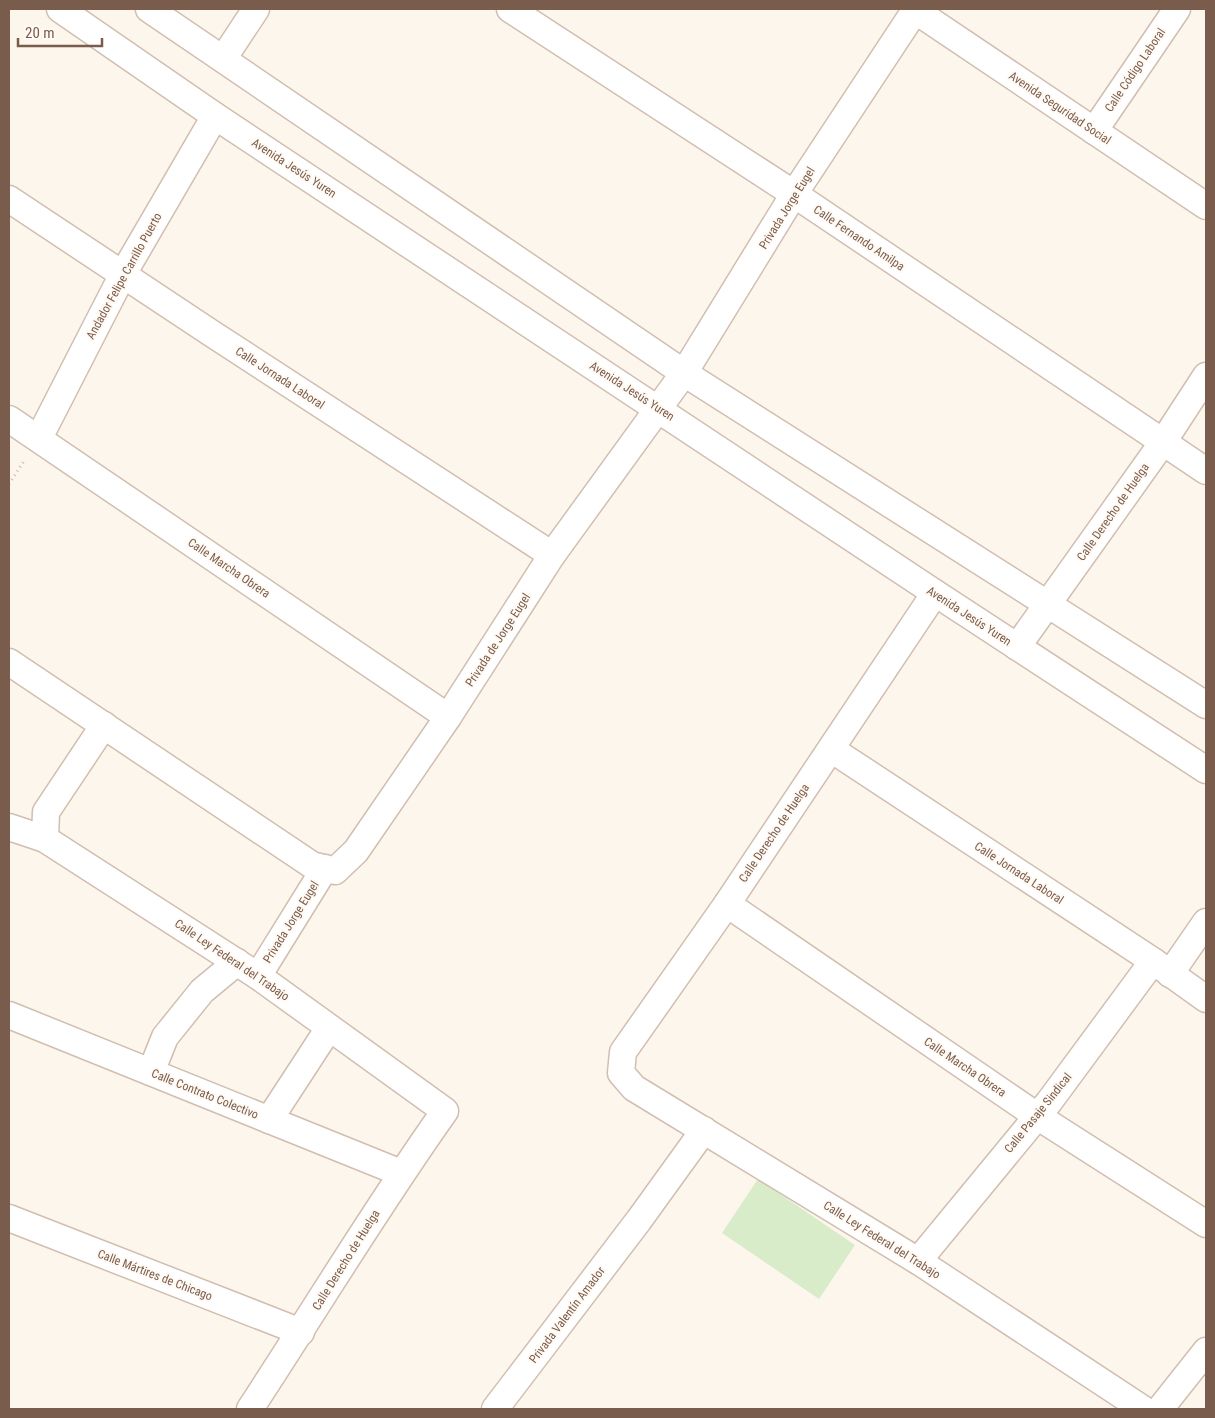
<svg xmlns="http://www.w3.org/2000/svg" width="1215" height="1418" font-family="'Roboto Condensed',sans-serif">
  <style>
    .green { fill: #d8ecc9 }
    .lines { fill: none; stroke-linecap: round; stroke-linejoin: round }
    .minor-casing { stroke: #d1beb0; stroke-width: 29 }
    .path { stroke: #d9b8a5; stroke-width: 3; stroke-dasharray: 1 4; stroke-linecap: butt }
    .minor { stroke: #fff; stroke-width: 26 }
    .labels { text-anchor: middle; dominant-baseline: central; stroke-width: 4; stroke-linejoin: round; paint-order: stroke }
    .street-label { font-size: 12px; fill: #7a5c4d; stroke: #fffaf3 }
  </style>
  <rect width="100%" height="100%" fill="#fdf6ec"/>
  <path class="green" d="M758,1179L855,1245L819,1299L722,1233Z"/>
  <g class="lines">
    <defs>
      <g id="minor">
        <path d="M60,9L215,116L935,593L1206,770"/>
        <path d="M149,9L684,373L1206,705"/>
        <path d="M510,9L794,194L1206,471"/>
        <path d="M913,9L1206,206"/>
        <path d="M223,59L256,9"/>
        <path d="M1094,131L1177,9"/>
        <path d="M9,199L211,333L552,555"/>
        <path d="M9,419L448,717"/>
        <path d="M39,438L123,274L215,116"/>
        <path d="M935,593L727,904L623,1052L621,1073L634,1088L918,1261L1143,1409"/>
        <path d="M1017,647L1163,442L1206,376"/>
        <path d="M9,662L312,865L335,871L356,851L448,717L552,555L684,373L794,194L916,9"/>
        <path d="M831,749L1153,961L1206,999"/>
        <path d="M9,827L45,839L258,976L445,1111C376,1208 315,1310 250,1409"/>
        <path d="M45,839L46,812L104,725"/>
        <path d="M727,904L1037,1116L1206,1224"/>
        <path d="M1170,974L1206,922"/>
        <path d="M258,976L325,868"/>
        <path d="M9,1015L401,1173"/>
        <path d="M151,1072L165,1037L202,991L237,962"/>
        <path d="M269,1120L329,1028"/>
        <path d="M9,1218L301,1332"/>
        <path d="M918,1261L1049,1102L1153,961"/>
        <path d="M495,1409L639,1220L704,1130"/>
        <path d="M1160,1409L1206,1351"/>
      </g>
    </defs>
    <use href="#minor" class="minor-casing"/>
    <path class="path" d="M9,484L24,461"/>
    <use href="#minor" class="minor"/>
  </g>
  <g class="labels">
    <g class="street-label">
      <text transform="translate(1135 70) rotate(-56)">Calle Código Laboral</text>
      <text transform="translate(1060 108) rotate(34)">Avenida Seguridad Social</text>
      <text transform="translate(294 168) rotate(33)">Avenida Jesús Yuren</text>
      <text transform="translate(787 208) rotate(-58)">Privada Jorge Eugel</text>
      <text transform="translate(859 238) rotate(34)">Calle Fernando Amilpa</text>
      <text transform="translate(124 276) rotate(-61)">Andador Felipe Carrillo Puerto</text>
      <text transform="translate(280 378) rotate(33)">Calle Jornada Laboral</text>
      <text transform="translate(632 391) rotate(33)">Avenida Jesús Yuren</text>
      <text transform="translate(1113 512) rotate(-55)">Calle Derecho de Huelga</text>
      <text transform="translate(229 568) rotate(34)">Calle Marcha Obrera</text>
      <text transform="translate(969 616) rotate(33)">Avenida Jesús Yuren</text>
      <text transform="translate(498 640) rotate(-57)">Privada de Jorge Eugel</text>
      <text transform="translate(774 833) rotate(-56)">Calle Derecho de Huelga</text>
      <text transform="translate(1019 873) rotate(33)">Calle Jornada Laboral</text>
      <text transform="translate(291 922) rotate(-58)">Privada Jorge Eugel</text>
      <text transform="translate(232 960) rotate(34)">Calle Ley Federal del Trabajo</text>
      <text transform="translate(965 1067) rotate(34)">Calle Marcha Obrera</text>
      <text transform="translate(205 1094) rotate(22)">Calle Contrato Colectivo</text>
      <text transform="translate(1038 1113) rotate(-51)">Calle Pasaje Sindical</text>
      <text transform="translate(882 1240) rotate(32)">Calle Ley Federal del Trabajo</text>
      <text transform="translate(346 1260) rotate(-58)">Calle Derecho de Huelga</text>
      <text transform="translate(155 1275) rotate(21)">Calle Mártires de Chicago</text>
      <text transform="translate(567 1315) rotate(-53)">Privada Valentín Amador</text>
    </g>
  </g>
  <rect width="1215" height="1418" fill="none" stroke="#7a5c4d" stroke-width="20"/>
  <path d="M18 38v8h84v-8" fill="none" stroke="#7a5c4d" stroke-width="2.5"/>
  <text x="25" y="38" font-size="15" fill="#7a5c4d" stroke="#fffaf3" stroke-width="4" paint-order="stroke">20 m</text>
</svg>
